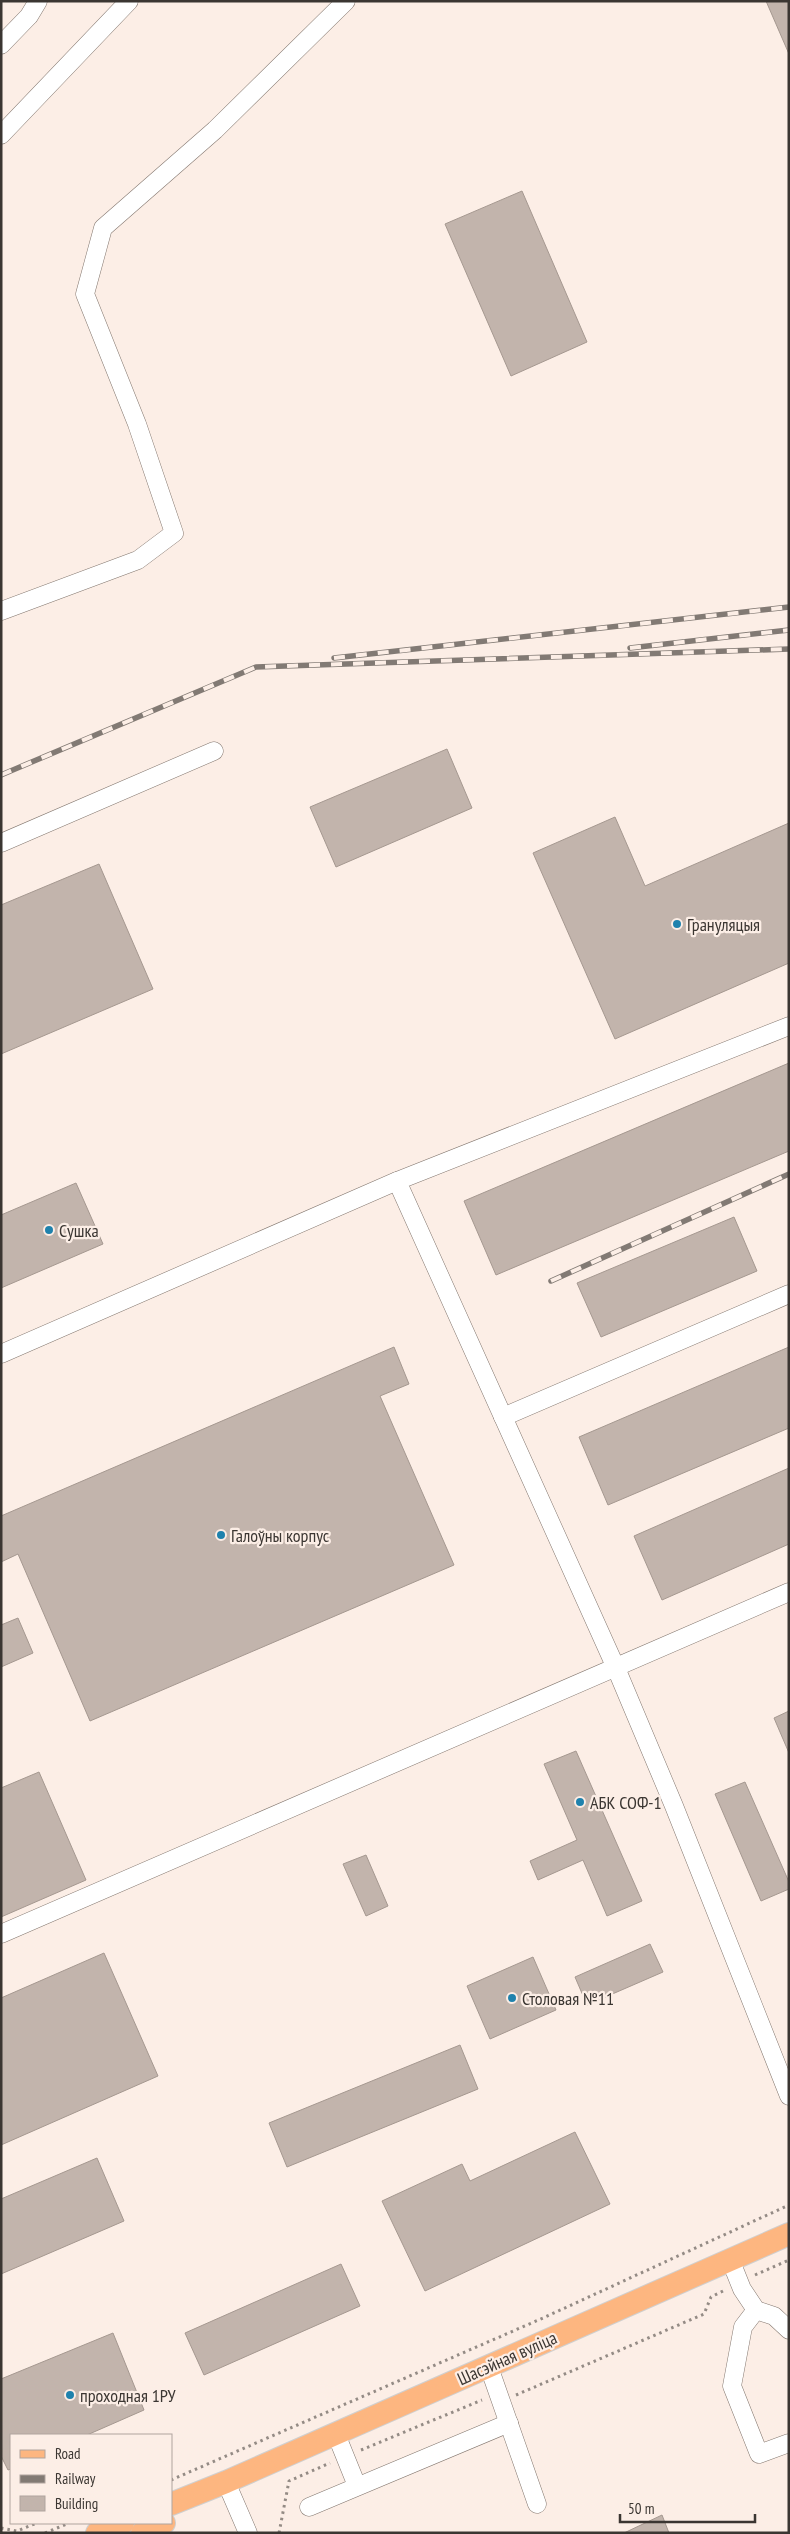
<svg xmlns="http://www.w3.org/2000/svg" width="790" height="2534" font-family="'PT Sans Narrow',sans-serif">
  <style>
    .building { fill: #c2b4ac; stroke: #a59890 }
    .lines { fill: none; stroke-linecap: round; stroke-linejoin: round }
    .minor-casing { stroke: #83776f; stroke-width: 19 }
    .major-casing { stroke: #d0cfce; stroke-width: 24 }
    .path { stroke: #948b85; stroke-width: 3; stroke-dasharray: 2.5 4; stroke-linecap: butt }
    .minor { stroke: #fff; stroke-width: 18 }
    .major { stroke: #fdb680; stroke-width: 22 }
    .rail-casing { stroke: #827a74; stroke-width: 5.5 }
    .rail { stroke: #fceee6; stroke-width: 4; stroke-dasharray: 11; stroke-linecap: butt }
    .poi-dot { fill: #1f82ad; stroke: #fceee6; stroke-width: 2 }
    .labels { text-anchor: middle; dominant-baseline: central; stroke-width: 4.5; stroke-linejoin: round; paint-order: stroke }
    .poi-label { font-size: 18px; fill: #3b3632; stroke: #fceee6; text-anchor: start }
    .street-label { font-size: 18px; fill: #3b3632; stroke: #fceee6 }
  </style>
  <rect width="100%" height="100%" fill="#fceee6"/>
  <g class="building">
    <path d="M766,1H789V54Z"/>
    <path d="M522,191L587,342L511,376L445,224Z"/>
    <path d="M447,749L472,808L336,867L310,807Z"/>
    <path d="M615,817L645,886L789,823V963L615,1039L533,853Z"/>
    <path d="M99,864L153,989L1,1054V905Z"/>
    <path d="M789,1063V1151L496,1275L464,1201Z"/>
    <path d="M76,1183L103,1244L1,1288V1215Z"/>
    <path d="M734,1217L757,1271L601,1337L577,1283Z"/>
    <path d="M394,1347L409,1384L380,1396L454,1565L90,1721L18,1554L1,1562V1516Z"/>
    <path d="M789,1347V1428L608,1505L579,1437Z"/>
    <path d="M789,1468V1544L662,1600L634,1536Z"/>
    <path d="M18,1618L33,1653L1,1667V1625Z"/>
    <path d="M789,1711V1753L774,1718Z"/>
    <path d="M576,1751L642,1901L607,1916L583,1860L538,1880L530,1861L577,1840L544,1764Z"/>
    <path d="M39,1772L86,1880L1,1917V1788Z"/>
    <path d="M745,1782L789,1882V1889L761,1901L715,1794Z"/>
    <path d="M366,1855L388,1906L366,1916L343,1864Z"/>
    <path d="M650,1944L663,1972L587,2005L575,1977Z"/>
    <path d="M104,1953L158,2076L1,2145V1998Z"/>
    <path d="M533,1957L556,2010L490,2039L467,1986Z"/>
    <path d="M460,2045L478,2089L287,2167L269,2123Z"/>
    <path d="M575,2132L610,2204L425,2291L382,2201L462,2164L470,2181Z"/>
    <path d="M97,2158L124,2221L1,2274V2199Z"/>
    <path d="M341,2264L360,2306L204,2375L185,2333Z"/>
    <path d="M113,2333L144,2410L87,2435H11V2469L8,2470L1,2456V2379Z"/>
    <path d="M662,2515L669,2533H624Z"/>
  </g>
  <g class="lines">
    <defs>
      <g id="minor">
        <path d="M1,45L29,16L38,1"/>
        <path d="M1,135L129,1"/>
        <path d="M1,611L138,560L174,533L137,424L85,294L103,228L215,130L346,1"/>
        <path d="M1,843L214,751"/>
        <path d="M789,1026L397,1181L616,1668L674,1806L789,2096"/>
        <path d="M1,1354L397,1181"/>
        <path d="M503,1417L789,1294"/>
        <path d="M1,1934L789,1592"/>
        <path d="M730,2259L742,2289L756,2310L774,2316L789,2330"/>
        <path d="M756,2310L743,2327L732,2386L759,2454L789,2443"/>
        <path d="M489,2367L537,2504"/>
        <path d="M336,2434L357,2486"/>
        <path d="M226,2482L248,2533"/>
        <path d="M309,2507L509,2423"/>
      </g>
      <g id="major">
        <path d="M171,2504L226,2482L789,2234"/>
        <path d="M97,2533L123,2523"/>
        <path d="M142,2533L164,2523"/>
      </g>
    </defs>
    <use href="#minor" class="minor-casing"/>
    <use href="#major" class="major-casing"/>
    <g class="path">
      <path d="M755,2275L789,2260"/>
      <path d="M516,2395L704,2314L711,2297L725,2290"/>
      <path d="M361,2450L482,2400"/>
      <path d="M171,2480L543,2318L789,2205"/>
      <path d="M1,2528L17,2531L37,2523"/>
      <path d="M45,2533L69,2523"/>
      <path d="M279,2533L289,2481L330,2463"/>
    </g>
    <use href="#minor" class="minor"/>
    <use href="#major" class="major"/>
    <defs>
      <g id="rail">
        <path d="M630,648L789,630"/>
        <path d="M334,658L789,607"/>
        <path d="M1,775L256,667L789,649"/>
        <path d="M551,1281L789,1174"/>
      </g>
    </defs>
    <use href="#rail" class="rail-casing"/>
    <use href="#rail" class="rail"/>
  </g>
  <g class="poi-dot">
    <circle cx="677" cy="924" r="5"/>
    <circle cx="49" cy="1230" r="5"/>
    <circle cx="221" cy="1535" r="5"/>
    <circle cx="580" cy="1802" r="5"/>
    <circle cx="512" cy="1998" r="5"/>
    <circle cx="70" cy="2395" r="5"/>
  </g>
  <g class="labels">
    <g class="poi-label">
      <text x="687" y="924">Грануляцыя</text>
      <text x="59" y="1230">Сушка</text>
      <text x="231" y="1535">Галоўны корпус</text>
      <text x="590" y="1802">АБК СОФ-1</text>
      <text x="522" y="1998">Столовая №11</text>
      <text x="80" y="2395">проходная 1РУ</text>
    </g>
    <g class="street-label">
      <text transform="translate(507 2358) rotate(-24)">Шасэйная вуліца</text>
    </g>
  </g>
  <rect width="790" height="2534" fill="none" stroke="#3b3632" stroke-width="5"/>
  <rect x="10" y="2434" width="162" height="90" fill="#fceee6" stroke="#afa49e"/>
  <rect x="20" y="2450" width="25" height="8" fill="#fdb680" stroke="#afa49e"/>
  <text x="55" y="2459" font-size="15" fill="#3b3632">Road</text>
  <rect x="20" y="2475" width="25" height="8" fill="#827a74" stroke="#afa49e"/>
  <text x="55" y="2484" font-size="15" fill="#3b3632">Railway</text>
  <rect x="20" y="2496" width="25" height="15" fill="#c2b4ac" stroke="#afa49e"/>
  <text x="55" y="2509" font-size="15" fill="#3b3632">Building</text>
  <path d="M620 2514v8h135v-8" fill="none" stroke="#3b3632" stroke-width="2.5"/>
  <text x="628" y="2514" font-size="15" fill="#3b3632" stroke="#fceee6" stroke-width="4" paint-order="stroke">50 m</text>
</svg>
